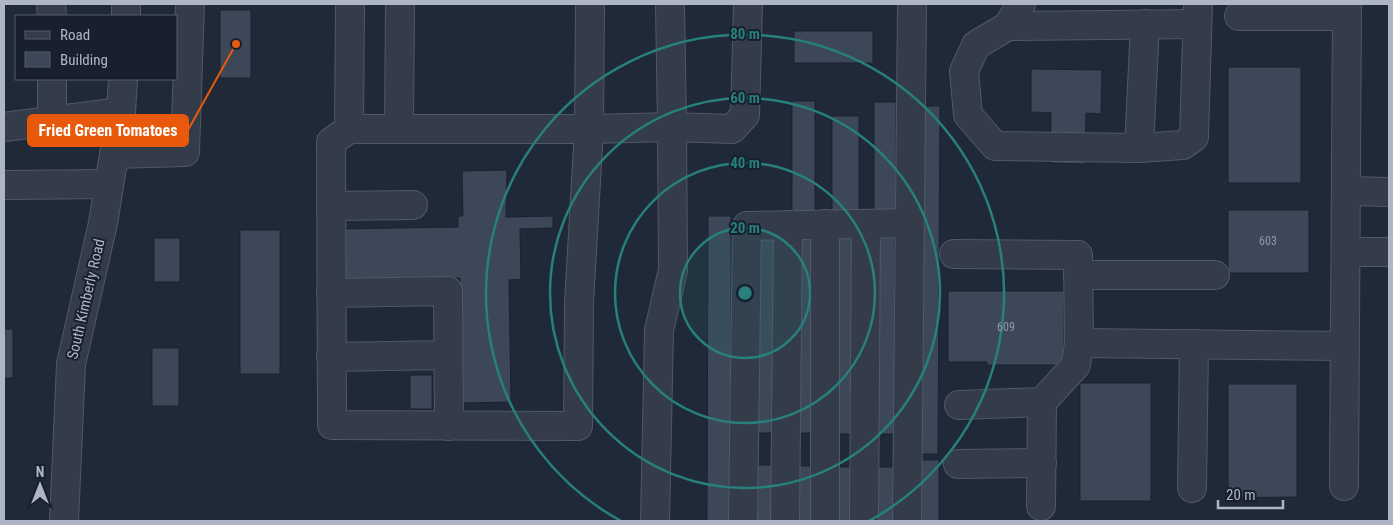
<svg xmlns="http://www.w3.org/2000/svg" width="1393" height="525" font-family="'Roboto Condensed',sans-serif">
  <style>
    .building { fill: #3c4758; stroke: #1b222f }
    .lines { fill: none; stroke-linecap: round; stroke-linejoin: round }
    .minor-casing { stroke: #515966; stroke-width: 30 }
    .minor { stroke: #343b49; stroke-width: 28 }
    .ring { fill: none; stroke: #27807b; stroke-width: 2.5 }
    .labels { text-anchor: middle; dominant-baseline: central; stroke-width: 4; stroke-linejoin: round; paint-order: stroke }
    .number-label { font-size: 12px; fill: #929aaa }
    .street-label { font-size: 15px; fill: #aeb6c5; stroke: #19202d }
    .centre { fill: #27807b; stroke: #19202d; stroke-width: 2.5 }
    .ring-label { font-size: 15px; text-anchor: middle; font-weight: bold; fill: #27807b; stroke: #19202d; stroke-width: 4; stroke-linejoin: round; paint-order: stroke }
    .leader { fill: none; stroke: #e8590c; stroke-width: 2 }
    .callout-dot { fill: #e8590c; stroke: #19202d; stroke-width: 2 }
    .callout { fill: #e8590c; stroke: #e8590c; stroke-width: 2 }
    .callout-label { font-size: 16px; text-anchor: middle; font-weight: bold; fill: #fff }
  </style>
  <rect width="100%" height="100%" fill="#202938"/>
  <g class="building">
    <rect x="220" y="10" width="31" height="68"/>
    <rect x="794" y="31" width="79" height="32"/>
    <rect x="1228" y="67" width="73" height="116"/>
    <path d="M1031,69L1102,70L1101,114L1086,113L1085,164L1050,163L1051,113L1031,112Z"/>
    <rect x="792" y="101" width="23" height="110"/>
    <rect x="874" y="102" width="22" height="111"/>
    <path d="M918,106H940L938,454H917Z"/>
    <rect x="832" y="116" width="27" height="97"/>
    <path d="M507,170L506,217L553,216V228L520,229L521,279L509,280L511,402L462,403L460,278L341,279V229L458,227V216H463L462,171Z"/>
    <rect x="1228" y="210" width="81" height="63"/>
    <path d="M708,216H731V521H707Z"/>
    <rect x="240" y="230" width="40" height="144"/>
    <rect x="795" y="234" width="21" height="199"/>
    <path d="M834,234H856L855,434H834Z"/>
    <rect x="755" y="235" width="22" height="198"/>
    <rect x="873" y="235" width="22" height="199"/>
    <rect x="154" y="238" width="26" height="44"/>
    <path d="M948,291H1064V365H987V362H948Z"/>
    <rect x="4" y="329" width="9" height="49"/>
    <rect x="152" y="348" width="27" height="58"/>
    <rect x="410" y="375" width="22" height="34"/>
    <rect x="1080" y="383" width="71" height="118"/>
    <path d="M1228,384H1297V497L1228,498Z"/>
    <rect x="917" y="460" width="22" height="61"/>
    <rect x="752" y="465" width="24" height="56"/>
    <rect x="794" y="466" width="21" height="55"/>
    <rect x="833" y="467" width="22" height="54"/>
    <rect x="873" y="467" width="21" height="54"/>
  </g>
  <g class="lines">
    <defs>
      <g id="minor">
        <path d="M51,4L52,16"/>
        <path d="M400,4L399,129H589L590,4"/>
        <path d="M1021,4L1008,26L976,45L964,71L968,115L995,146L1139,148L1183,145L1194,137L1198,4"/>
        <path d="M350,7L349,129H399"/>
        <path d="M126,16V4"/>
        <path d="M1239,16H1347"/>
        <path d="M1008,26L1197,24"/>
        <path d="M52,79V121"/>
        <path d="M4,127L121,112"/>
        <path d="M349,129L331,142L332,425L578,426L579,303L589,129L672,127L670,4"/>
        <path d="M1139,148L1145,24"/>
        <path d="M114,154L185,152L190,4"/>
        <path d="M4,185L109,184"/>
        <path d="M1346,191L1389,192"/>
        <path d="M331,206L413,205"/>
        <path d="M1346,252H1389"/>
        <path d="M954,254L1078,255L1079,343L1345,346"/>
        <path d="M1078,275H1215"/>
        <path d="M331,293L448,291L449,426"/>
        <path d="M331,357L448,355"/>
        <path d="M959,405L1042,402L1076,365L1079,343"/>
        <path d="M958,464L1042,463"/>
        <path d="M1344,486L1347,4"/>
        <path d="M1192,488L1194,344"/>
        <path d="M1041,506L1042,402"/>
        <path d="M64,521L71,364L103,223L121,112L123,79"/>
        <path d="M655,521L659,330L673,270L672,127L732,129L745,115L748,4"/>
        <path d="M743,521L747,226L910,223"/>
        <path d="M785,521L788,225"/>
        <path d="M825,521V224"/>
        <path d="M864,521L866,224"/>
        <path d="M907,521L912,4"/>
      </g>
    </defs>
    <use href="#minor" class="minor-casing"/>
    <use href="#minor" class="minor"/>
  </g>
  <circle cx="745" cy="293" r="65" fill="#27807b" fill-opacity=".12"/>
  <g class="ring">
    <circle cx="745" cy="293" r="65"/>
    <circle cx="745" cy="293" r="130"/>
    <circle cx="745" cy="293" r="195"/>
    <path d="M621 521A259 259 0 1 1 869 521"/>
  </g>
  <g class="labels">
    <g class="number-label">
      <text x="1268" y="241">603</text>
      <text x="1006" y="327">609</text>
    </g>
    <g class="street-label">
      <text transform="translate(86 299) rotate(-77)">South Kimberly Road</text>
    </g>
  </g>
  <circle cx="745" cy="293" r="8" class="centre"/>
  <g class="ring-label">
    <text x="745" y="39">80 m</text>
    <text x="745" y="103">60 m</text>
    <text x="745" y="168">40 m</text>
    <text x="745" y="233">20 m</text>
  </g>
  <path class="leader" d="M236 44L188 130"/>
  <circle class="callout-dot" cx="236" cy="44" r="5"/>
  <rect class="callout" x="28" y="115" width="160" height="31" rx="5"/>
  <g class="callout-label">
    <text x="108" y="136">Fried Green Tomatoes</text>
  </g>
  <rect width="1393" height="525" fill="none" stroke="#aeb6c5" stroke-width="10"/>
  <rect x="15" y="15" width="162" height="65" fill="#19202d" stroke="#555c6a"/>
  <rect x="25" y="31" width="25" height="8" fill="#343b49" stroke="#555c6a"/>
  <text x="60" y="40" font-size="15" fill="#aeb6c5">Road</text>
  <rect x="25" y="52" width="25" height="15" fill="#3c4758" stroke="#555c6a"/>
  <text x="60" y="65" font-size="15" fill="#aeb6c5">Building</text>
  <g transform="translate(40 485)" stroke="#19202d" stroke-width="4" paint-order="stroke">
  <path d="M0-4L9 19L0 12L-9 19Z" fill="#aeb6c5"/>
  <text y="-8" font-size="14" font-weight="bold" text-anchor="middle" fill="#aeb6c5">N</text>
  </g>
  <path d="M1218 500v8h65v-8" fill="none" stroke="#aeb6c5" stroke-width="2.5"/>
  <text x="1226" y="500" font-size="15" fill="#aeb6c5" stroke="#19202d" stroke-width="4" paint-order="stroke">20 m</text>
</svg>
